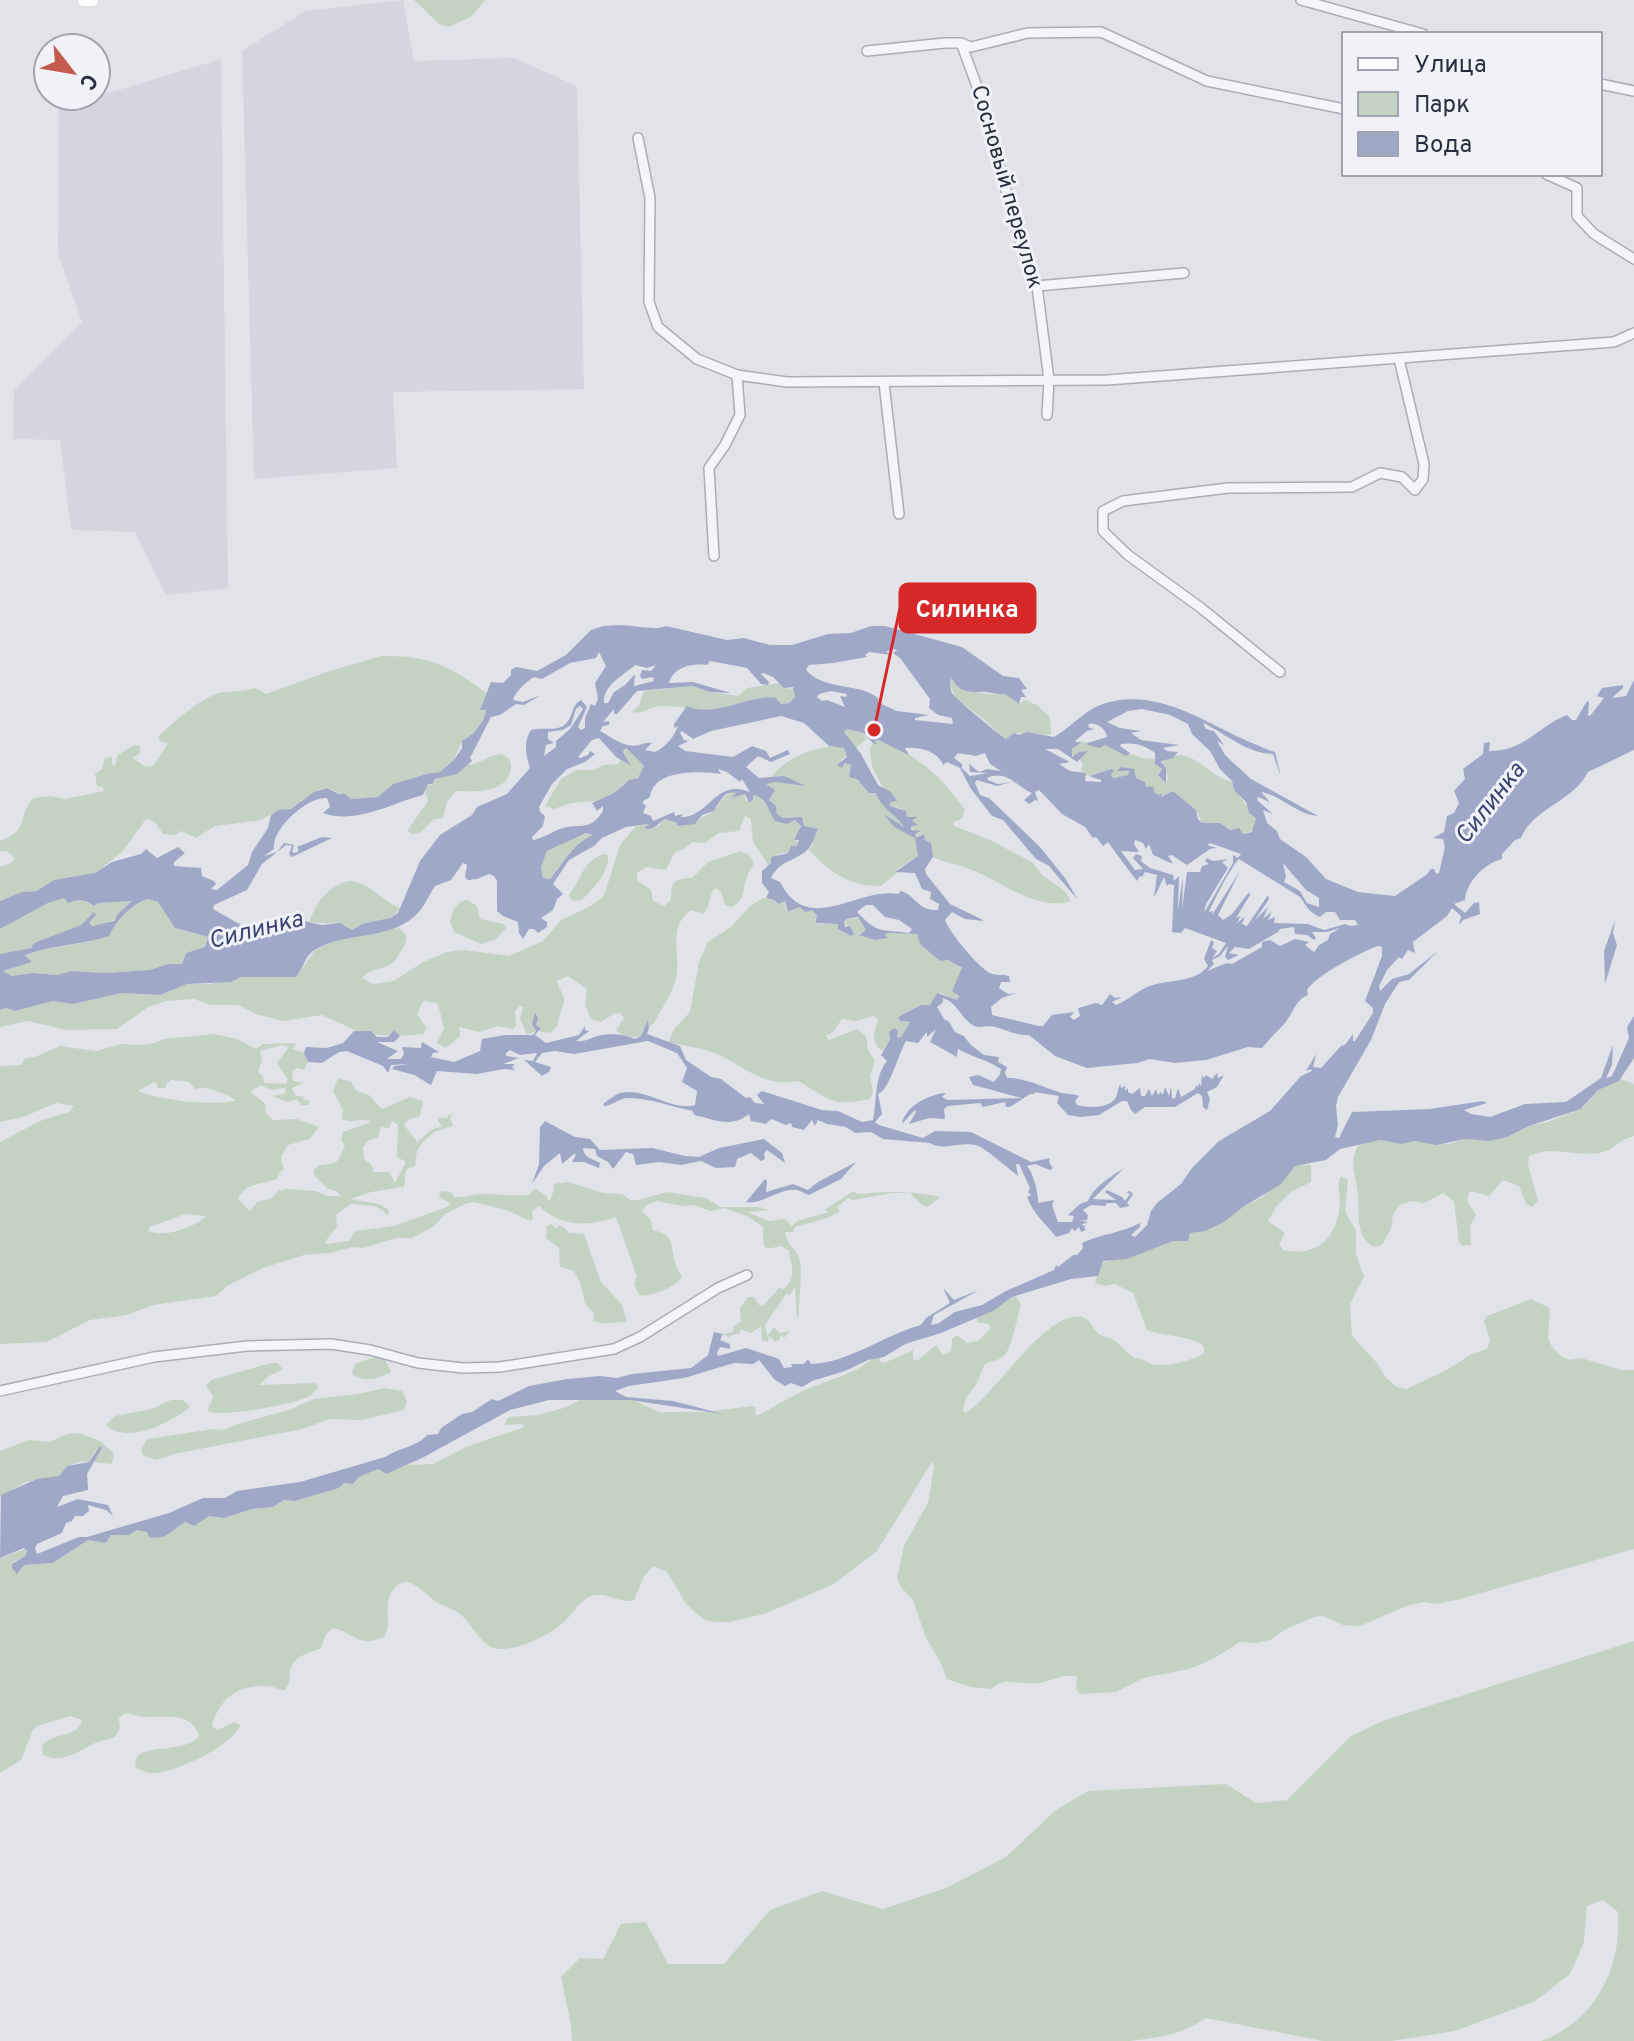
<svg xmlns="http://www.w3.org/2000/svg" width="1634" height="2041" font-family="Overpass,sans-serif">
  <style>
    .built { fill: #d4d5de }
    .green { fill: #c3d2c3; fill-rule: evenodd }
    .water { fill: #9fa9c7; fill-rule: evenodd }
    .lines { fill: none; stroke-linecap: round; stroke-linejoin: round }
    .minor-casing { stroke: #abacb6; stroke-width: 12 }
    .minor { stroke: #f4f5f8; stroke-width: 9 }
    .secondary { stroke: #fff; stroke-width: 12 }
    .labels { text-anchor: middle; dominant-baseline: central; stroke-width: 6; stroke-linejoin: round; paint-order: stroke }
    .street-label { font-size: 22px; fill: #2b2d40; stroke: #f1f2f7 }
    .water-label { font-size: 24px; font-style: italic; fill: #384371; stroke: #f1f2f7 }
    .leader { fill: none; stroke: #d62828; stroke-width: 3 }
    .callout-dot { fill: #d62828; stroke: #f1f2f7; stroke-width: 3 }
    .callout { fill: #d62828; stroke: #d62828; stroke-width: 3 }
    .callout-label { font-size: 24px; text-anchor: middle; font-weight: bold; fill: #fff }
  </style>
  <rect width="100%" height="100%" fill="#e2e3e9"/>
  <g class="built">
    <path d="M403,0L414,61L514,58L577,86L584,389L393,392L397,468L254,479L242,51L305,11Z"/>
    <path d="M221,59L228,588L166,595L135,532L71,530L60,440L13,439L14,391L82,322L58,253L59,108Z"/>
  </g>
  <g class="green">
    <path d="M414,0H485L472,16L449,27L439,24Z"/>
    <path d="M381,656C431,655 449,666 488,694L481,707L486,710C485,720 474,737 463,739L454,760L440,772L425,774L393,784L378,797L351,799L328,788L320,789L291,809L278,810L261,820L215,826L196,838L182,831L175,835L163,834L155,822L146,819L123,851L97,872L37,891L22,892L0,901V867L11,863L15,858L7,851L0,852V841C31,829 16,819 33,798L51,796L65,799L104,791L103,787L97,786L95,774L102,769L105,758L112,757V765H115L118,755L134,745L140,746V754L132,758L146,767L154,765L168,743L161,742L158,738C171,723 198,701 216,694C226,690 241,693 255,688L266,694L327,672Z"/>
    <path d="M951,679L964,691C979,693 991,695 1005,694L1019,704L1025,700L1037,705L1050,717L1051,735L1014,733L1009,739L1004,738L984,719L956,699L949,682Z"/>
    <path d="M780,683L785,688L794,689L796,696L789,703L780,704L777,699C755,695 738,705 717,709C697,712 681,705 662,706C650,706 644,715 632,712L639,706L644,691L694,686L710,692L738,696L747,688Z"/>
    <path d="M846,729L862,733L867,739L856,748L844,732Z"/>
    <path d="M876,740C916,753 941,776 965,810L962,819L953,822L954,826L992,841L1032,862L1043,876L1065,891L1071,901C1035,912 1001,880 969,869C957,864 945,863 933,857L931,843L925,840L923,834L916,838L918,856L897,869L895,872L899,871L881,886C851,887 826,871 808,848L813,846V838L818,830L804,826L802,817L783,818L777,814L776,806L769,800L774,789L767,787L766,783L776,782L797,784L800,783L791,781L784,776L771,777C786,757 819,744 843,747L847,756L841,760L843,766L845,763L851,765L849,777C856,779 872,789 877,795C885,806 885,810 899,818L903,828L885,814L900,830L915,837V834L920,833L910,828L917,826L912,821L916,818L907,817L903,809L890,806V802L896,800L884,789L872,767L870,748Z"/>
    <path d="M1082,741L1099,748L1106,745L1142,758L1155,759V762L1162,769L1158,773L1166,783L1168,778L1162,760C1169,758 1175,755 1180,755C1201,758 1211,777 1232,782C1233,788 1251,813 1256,818L1254,830L1243,834L1236,828L1230,830L1220,823H1202L1196,810L1173,791L1161,797L1162,793L1157,795L1153,792V786L1146,787L1145,782L1136,778L1133,769L1123,771L1130,772L1128,775L1116,778L1111,775L1114,770L1111,769L1086,776L1087,775L1081,770L1083,765L1080,759L1085,751L1072,756L1071,750L1080,744L1078,742Z"/>
    <path d="M626,748L644,766L640,776L624,783L614,793L596,801L571,803L554,809L545,806L561,779L576,770H594L603,765L618,764L620,760L631,766L624,755Z"/>
    <path d="M501,754C508,757 512,760 511,768C507,795 473,791 456,791L447,802L443,818L434,819L421,832L412,834L407,831L428,801L425,789L428,784L431,785C438,773 457,776 467,765C480,764 489,755 501,754Z"/>
    <path d="M733,792H736L732,798L744,793L746,801L752,802L753,795L760,796L767,807L787,824L795,820L799,822L801,829L794,840L799,842L797,846H791L788,853C775,850 774,862 768,865L753,842L751,819L745,816L739,831L719,833L705,843L693,842L682,850L675,852L666,870L646,867L637,873V880L651,890L653,901L664,906L671,900C670,882 675,878 692,878L708,862L741,851L749,855L754,863C752,868 748,872 747,877C742,890 746,901 731,907L725,905L721,892L716,888C707,895 712,906 703,914L691,910C665,928 683,958 675,982C670,997 661,1010 654,1023L649,1027L648,1021L641,1036C634,1038 621,1037 616,1030L624,1018L620,1013H615L601,1022L591,1019L585,1005L587,989L568,976L557,981C558,988 564,994 564,1000C564,1007 558,1015 558,1026L550,1033L539,1031L540,1026L536,1025L537,1014L532,1024L536,1031L527,1035L520,1019L523,1007L520,1006L515,1011L516,1026L513,1029L497,1026L480,1032L459,1027L460,1036L446,1048L437,1043L444,1028C441,1020 441,1011 437,1003L423,1001L417,1014L426,1027L424,1034L400,1036L394,1030L388,1036L359,1032L322,1015L283,1021L256,1014L238,1005H211L194,999L166,1001L148,1007L117,1029L67,1030L28,1021L0,1027V1010L6,1008L15,1011L53,1001L73,1004L122,993L160,995L187,984H210L241,977H296L315,950L341,938L399,928L406,934C407,943 404,946 400,953C389,974 375,964 362,978L373,984L394,981L423,962L447,952L463,950L509,956L543,941L561,920L591,906L604,896L620,845L636,826L650,824L644,828L648,829L658,826L665,819L677,823V826L696,823C702,815 707,817 713,811C723,803 717,799 733,792Z"/>
    <path d="M592,833L593,835C576,841 561,865 549,879L543,878L541,867L547,851C563,844 576,834 592,833Z"/>
    <path d="M604,854L608,855C610,871 593,889 582,900L573,901L569,895C583,878 581,862 604,854Z"/>
    <path d="M348,881C367,880 382,901 400,908C390,924 367,921 351,930C336,920 326,925 309,922C318,901 325,889 348,881Z"/>
    <path d="M64,898L68,903L79,899L94,906L98,903L132,901C121,916 109,927 90,925L89,922L94,918L95,912L81,925L34,943L31,948L0,954V929L48,903Z"/>
    <path d="M763,898L774,900L777,904L785,901V907L789,912L799,907L806,912L812,910L817,916L814,921L816,924H838V929L847,934L850,926L845,925L846,919L859,918L866,930L859,934L875,940L888,938L885,935L888,933L917,934L920,944L940,961L948,960L962,969L952,991L958,995V999L954,1001L941,993L930,1005H921L898,1017L900,1021L910,1022L906,1032L899,1038L894,1028L889,1032L890,1039L882,1051C870,1042 874,1032 878,1020L874,1016L856,1021L842,1019L833,1032L826,1036L829,1040L857,1029L866,1036L868,1050L875,1061L870,1076L873,1091L870,1099C831,1107 831,1100 798,1081C765,1088 745,1067 717,1054C702,1047 683,1046 668,1042L675,1028L690,1012L699,962L708,942L731,927L750,906Z"/>
    <path d="M147,899L158,902L177,929L208,937L204,948L186,953L182,964H168L150,970L105,973L71,971L58,975L33,973L16,976L8,975L2,971L32,962L25,955C53,945 83,946 110,935C116,919 132,905 147,899Z"/>
    <path d="M468,900L477,906L480,919L504,924L506,928L496,939L481,944L454,932L450,922C452,911 456,901 468,900Z"/>
    <path d="M214,1034L237,1039L256,1049L263,1044L295,1043L296,1046L292,1049L304,1053L308,1062L304,1070L297,1068L292,1071L293,1081L304,1083L292,1088L295,1095L304,1097L303,1100L310,1101L308,1105H301L297,1099L288,1102L272,1096L286,1093L285,1088L273,1090L261,1085L250,1092L265,1103L266,1114L273,1120L297,1119L319,1127L310,1139L288,1145L281,1157L284,1170L280,1172L277,1179C261,1185 246,1182 238,1199L250,1211L257,1202L272,1198L278,1191L286,1189L315,1191L328,1196H341L338,1192L327,1188L314,1175V1170L319,1165C342,1163 335,1163 345,1146L341,1139L343,1132L371,1122C363,1116 352,1125 342,1119L343,1110L333,1091L338,1078L351,1082L357,1091L369,1095L382,1109L410,1097L423,1101L420,1116L408,1120L404,1125L417,1142L431,1130L442,1126L438,1121L439,1118H446L453,1112L450,1118L453,1126L434,1132L424,1141L417,1151L415,1166L406,1170L404,1187L371,1192L350,1199L378,1204L388,1209L389,1215L375,1206L351,1204L336,1215L337,1226L325,1242L327,1244L349,1241L355,1231L394,1226L447,1207L451,1203L439,1198L441,1191L451,1192L454,1197C466,1198 475,1193 488,1194C502,1195 514,1196 529,1195L535,1188L546,1196L549,1202L554,1190V1184L568,1182L603,1193L622,1194L630,1200H638L667,1192L706,1198L720,1207H758L769,1210L748,1212L768,1221L785,1219L792,1226L797,1221L826,1213L827,1211L824,1210L854,1191L857,1194C889,1191 910,1191 941,1197L927,1207L922,1205L910,1193H891L853,1200L848,1198L837,1207L840,1211L828,1218L795,1227L793,1232H785C786,1244 795,1247 799,1258C804,1272 798,1296 799,1313L797,1319L795,1286L790,1296L787,1293L765,1325L767,1336L774,1327L780,1333L790,1331L784,1338L781,1335L780,1339L775,1342L769,1336L768,1342L762,1341L761,1326L751,1333L741,1330L739,1334L731,1335L730,1338L723,1334L733,1332V1326L741,1322L740,1308L748,1297H754L759,1305L763,1306L780,1287L782,1290C798,1279 791,1266 789,1251L781,1246C759,1252 764,1244 763,1227L747,1216L724,1208L711,1211L694,1205L682,1206L657,1201L646,1205L642,1211L650,1219L653,1230C678,1236 669,1248 676,1265C677,1270 680,1273 682,1277C676,1287 649,1298 639,1295L634,1283L637,1277L616,1217C588,1227 561,1227 539,1206L532,1211L533,1219L530,1221L509,1211L474,1202L467,1203L445,1214L433,1227L412,1238H396L363,1248L352,1247L330,1253L304,1255L263,1268L227,1286L216,1296L153,1305L127,1315L90,1320L47,1342L0,1344V1142L40,1121L69,1112L74,1106L56,1103L23,1117L0,1122V1066L21,1065L25,1058L35,1057L60,1046L96,1051L122,1044L139,1045L155,1043L164,1039ZM282,1045L289,1047L277,1063L288,1080L286,1084L264,1083L263,1076L258,1072L262,1059L260,1051ZM171,1080L189,1082L195,1089C206,1085 226,1094 236,1100C216,1107 159,1100 138,1091L154,1082L158,1084L157,1088H166V1084ZM392,1121L398,1125L397,1157L406,1162L395,1183L389,1172H373L372,1165L364,1159L363,1147L368,1141L378,1137L381,1127L389,1128ZM185,1214L206,1216C194,1228 164,1238 148,1231L150,1227Z"/>
    <path d="M1621,1079L1634,1084V1136C1618,1140 1616,1148 1606,1151C1580,1160 1554,1143 1529,1156L1528,1165L1538,1200L1533,1207L1526,1204L1519,1186L1503,1180L1489,1196L1471,1191L1468,1194V1203L1476,1215L1470,1226L1471,1245L1463,1246L1459,1243L1454,1201L1443,1193L1424,1203L1411,1201L1400,1205L1393,1214L1391,1229L1382,1245L1374,1247C1354,1235 1360,1214 1358,1194C1356,1174 1348,1164 1359,1144L1380,1140L1401,1144L1414,1141L1450,1144L1464,1139L1487,1141L1507,1137L1529,1126L1548,1122L1583,1108L1598,1090Z"/>
    <path d="M1297,1165H1311V1182L1291,1192L1276,1207L1268,1221L1285,1233L1279,1245L1283,1250C1318,1258 1339,1236 1340,1201C1340,1191 1336,1184 1341,1176L1348,1180L1345,1211L1356,1231V1253L1364,1277L1350,1304L1352,1336L1377,1363L1386,1378L1397,1387L1406,1389L1447,1370L1470,1355L1487,1349L1490,1340L1484,1321L1487,1316L1531,1299L1550,1308L1548,1338L1552,1347L1562,1357L1570,1360L1581,1358L1622,1370H1634V1549L1457,1600L1435,1604L1425,1602L1409,1605L1360,1626L1343,1625L1323,1616L1314,1617L1288,1628L1270,1640L1256,1643L1240,1642L1213,1659L1189,1669L1143,1678L1116,1692L1080,1694L1076,1689L1077,1677C1065,1673 1053,1680 1040,1683C1023,1686 1003,1675 992,1689L971,1687L947,1679L940,1661L926,1638L913,1600L901,1587L897,1578L904,1546L928,1503L934,1466L932,1462L877,1551L834,1584L764,1614L730,1622H713L703,1619L686,1604L667,1572L653,1566L644,1576L634,1600C618,1605 604,1588 587,1598C578,1604 573,1613 566,1620C553,1634 519,1650 500,1649C481,1649 474,1625 460,1614C454,1609 445,1607 438,1603C424,1595 408,1569 393,1590C382,1605 393,1622 384,1637C357,1648 355,1633 333,1628L326,1634L321,1648C310,1653 292,1656 290,1671C289,1680 291,1682 285,1690C278,1690 274,1686 266,1686C238,1685 219,1699 212,1726L217,1730L235,1722L240,1725C234,1745 175,1773 154,1773C147,1773 142,1771 136,1768C130,1739 183,1757 199,1736C193,1714 170,1716 150,1717C142,1718 133,1714 125,1713L119,1718L120,1728L115,1737C109,1740 101,1740 95,1743C76,1752 64,1764 43,1755L42,1745C54,1732 78,1738 82,1720L70,1716L37,1726L33,1730L21,1760L0,1773V1558L26,1549L25,1556L13,1562L18,1574L24,1565L53,1563L88,1540L106,1543L111,1535H129L136,1530L147,1532L149,1537C167,1537 171,1531 184,1522L191,1525L209,1516L224,1518L252,1509L273,1507L284,1500L295,1501L339,1488L344,1483L353,1484L359,1477L378,1469L384,1474L406,1465L433,1464L466,1447L525,1427L522,1424L504,1425L508,1417L538,1415L567,1407L582,1399L633,1400L659,1412H705L752,1406L756,1408L755,1414L759,1415C776,1406 792,1395 810,1388C824,1382 838,1378 851,1372C862,1368 867,1360 879,1357L880,1362L884,1363L913,1350V1359L917,1361L936,1345L943,1355L951,1351L952,1339L957,1335L967,1343L978,1341L991,1328L988,1324L977,1322L978,1316L993,1311L998,1305L1015,1296L1021,1304C1018,1315 1011,1350 1004,1356C999,1361 991,1360 985,1364L976,1385L966,1398L963,1410L965,1413C994,1397 1046,1309 1082,1317C1092,1320 1092,1329 1099,1334C1101,1336 1108,1337 1110,1338C1119,1342 1126,1353 1134,1358C1143,1358 1144,1361 1152,1364C1162,1368 1196,1360 1204,1353V1346C1188,1335 1166,1337 1147,1330L1133,1293L1115,1284L1106,1286L1095,1283L1101,1263L1116,1259H1127L1173,1241H1188L1190,1233L1224,1222L1243,1207L1262,1197Z"/>
    <path d="M551,1224L558,1229V1225L565,1228L569,1233L584,1234L601,1282L622,1305L627,1322C615,1321 604,1326 593,1321L594,1312C580,1305 586,1295 580,1283C578,1279 576,1275 574,1271L560,1267L559,1248L546,1238L547,1226Z"/>
    <path d="M375,1357L385,1359L391,1372C379,1379 363,1383 352,1374L355,1364Z"/>
    <path d="M271,1363H277L283,1369L269,1376L259,1385L314,1383L319,1387C314,1392 310,1397 303,1399C287,1405 221,1418 207,1411L213,1397L206,1386L211,1380Z"/>
    <path d="M385,1388L402,1391L407,1401L404,1410L362,1420L330,1419L302,1429L174,1454L157,1460L144,1456L141,1450L147,1439L214,1429L224,1430L238,1424L289,1410L314,1399L358,1394Z"/>
    <path d="M171,1400H182L189,1405V1408C169,1423 128,1445 106,1425L115,1416L152,1409Z"/>
    <path d="M79,1433L100,1441L114,1454L112,1464L94,1462L97,1448L89,1462C77,1459 66,1467 59,1476L26,1482L0,1497V1451L29,1440L50,1442L67,1434Z"/>
    <path d="M1634,1641V2041H1541C1595,2022 1622,1968 1618,1912L1603,1900L1587,1906L1584,1942L1570,1974L1535,2001L1455,2031L1391,2041H1323L1206,2018C1182,2035 1157,2038 1129,2041H572L571,2025L561,1977L580,1958L603,1959L621,1924L646,1922L668,1964H724L770,1910L822,1891L883,1909L946,1888L1006,1857L1056,1810L1088,1791L1226,1784L1256,1803L1287,1800L1351,1736L1385,1720Z"/>
  </g>
  <g class="water">
    <path d="M619,625C632,625 656,631 666,626L727,640L744,638L770,645H792L828,634L851,633L871,626H885L962,647L1003,676L1019,678L1027,689L1021,690L1026,697H1021L1019,704L1005,694C996,695 987,691 980,692C968,693 959,691 952,679L950,680C950,683 950,689 952,693C953,697 999,734 1006,739L1014,733L1019,735L1027,732L1054,737C1070,728 1084,711 1100,705C1156,685 1204,723 1252,743C1260,746 1267,750 1275,752L1281,777L1273,754C1245,753 1227,734 1203,723L1206,729L1214,731L1224,745L1217,741L1225,755L1251,779L1318,816C1295,814 1283,796 1261,792L1270,802L1258,797L1257,800L1273,814L1263,810L1267,823L1277,831L1280,839L1306,857L1326,879L1358,892L1395,896L1426,875L1431,869H1434L1436,874L1439,873L1445,847L1443,839L1433,838L1444,832L1447,816L1454,813L1459,803L1454,791L1465,779L1463,769L1483,754L1484,743L1490,742L1489,751C1526,751 1536,727 1567,715L1572,720H1576L1587,701L1589,702L1588,715L1590,716L1604,698L1597,696L1602,688L1623,685V688L1612,698L1626,696L1634,680V750L1588,772C1574,801 1532,809 1521,838L1515,840L1502,854V859C1485,863 1466,882 1465,900L1454,904L1465,913L1474,903L1479,902L1480,914L1463,920L1459,925L1461,916L1452,908L1447,916L1413,942L1415,953L1408,950L1402,959L1399,957L1387,970L1379,986L1380,991L1392,979L1409,974L1438,951L1409,980L1399,982L1385,1004L1371,1040L1338,1097L1336,1106L1338,1125L1335,1137L1339,1138L1352,1112L1430,1109L1483,1101L1487,1103L1464,1110L1471,1114L1490,1117L1525,1104L1566,1102L1601,1078L1613,1045L1612,1065L1606,1078L1612,1076L1629,1038L1627,1027L1634,1016V1058L1619,1081L1598,1090L1581,1109L1529,1126L1507,1137L1489,1141L1465,1139L1436,1145L1415,1141L1401,1144L1380,1140L1340,1149L1326,1160L1295,1166L1281,1184L1243,1207L1224,1222L1205,1231L1190,1233L1188,1241H1173L1127,1259L1103,1261L1098,1276L1071,1279L1012,1297L993,1311L941,1333L905,1344L884,1357L868,1360L845,1371L812,1381L802,1387L791,1383L785,1386L774,1379L759,1360L753,1364L734,1363L684,1378L629,1386L615,1391L626,1397L673,1401L723,1414L630,1400H549L510,1410L422,1458L386,1474L378,1469L359,1477L353,1484L344,1483L339,1488L295,1501L284,1500L273,1507L252,1509L224,1518L209,1516L194,1526L185,1522C173,1529 166,1541 149,1537L147,1532L137,1530L129,1535H111L106,1543L88,1540L53,1563L24,1565L17,1574L12,1568V1564L25,1556L27,1551L24,1548L0,1558L1,1495L37,1479L59,1476L67,1466L89,1462L100,1446L102,1448L87,1474L88,1490L63,1496L57,1507L78,1499L108,1505L113,1516L106,1510L88,1505L89,1511L83,1516H75L72,1521L66,1523L62,1533L37,1544L35,1548L37,1554L79,1537H87L169,1513L203,1498H225L237,1491L300,1482L385,1457C398,1448 417,1447 427,1435L438,1434L441,1428L462,1414L472,1412L492,1399L498,1401L529,1386L567,1379L600,1376L617,1378L632,1374L691,1368L708,1355L714,1332L723,1334L720,1340L730,1344V1349L720,1347L717,1353L718,1356L746,1348L779,1359L784,1368L792,1367L791,1364H804L808,1359L811,1364C848,1363 884,1335 921,1325L926,1318L950,1303L943,1288L954,1300L979,1290L934,1315L931,1325L939,1323L955,1312L982,1305L1006,1291L1054,1270L1056,1265L1058,1267L1073,1255H1077L1083,1248L1082,1243C1100,1234 1122,1233 1140,1223V1227L1131,1235L1135,1237L1147,1225L1151,1211L1157,1203L1181,1184L1192,1168L1219,1141L1270,1111L1301,1076L1312,1071L1311,1069L1306,1071L1316,1054L1313,1067L1321,1068L1341,1046L1345,1045L1353,1034V1041H1355L1373,1013V1008L1365,1001L1382,956V947L1378,946C1361,952 1315,976 1307,990L1308,995C1295,1000 1293,1014 1284,1024C1277,1032 1269,1039 1262,1048L1248,1047L1206,1060L1175,1063L1150,1059L1137,1063L1087,1068L1055,1056L1029,1035C1015,1036 1003,1028 990,1026C982,1026 977,1029 971,1024C960,1016 956,1002 943,998V1002L937,1007L944,1019L949,1022L955,1032L964,1036L970,1044L984,1055L999,1057L998,1062L1007,1067L1005,1073L1007,1078C1023,1077 1043,1087 1059,1092C1066,1095 1072,1093 1079,1096L1075,1101L1077,1105C1088,1108 1110,1109 1116,1097C1118,1092 1118,1088 1120,1084L1121,1088L1125,1086V1091L1128,1088V1092L1132,1094L1140,1088L1141,1096H1145L1149,1089L1152,1096L1156,1089L1158,1095L1161,1092L1163,1095L1165,1087L1169,1096L1171,1086L1172,1098L1175,1099L1178,1088L1181,1097L1195,1089L1196,1085L1198,1087L1199,1083L1201,1086L1202,1075L1204,1078L1206,1075L1212,1079L1217,1073L1218,1078L1224,1075L1217,1087L1207,1092L1210,1099L1207,1110L1203,1107L1202,1096L1198,1093L1175,1107H1145L1135,1114L1131,1110L1127,1101H1122L1099,1115L1080,1117L1068,1115L1057,1103L1059,1096L1034,1092L1035,1094H1030L1010,1107H1006L1005,1102L983,1107L980,1103L948,1106L944,1109L945,1119L929,1118L909,1124L916,1112L915,1110L902,1124C904,1107 929,1094 946,1093L942,1097L947,1100L1022,1098C1008,1095 990,1089 973,1085L969,1077L978,1075L994,1082L1000,1074L1001,1069C988,1060 972,1057 958,1049L957,1057L930,1042L936,1029L927,1037V1032L918,1043L906,1041C898,1055 889,1091 878,1094L882,1114L875,1122L879,1125L923,1138L935,1131L971,1132L1031,1162L1050,1158L1049,1162L1053,1168L1050,1170L1035,1164L1027,1166C1033,1172 1039,1195 1038,1203L1054,1200L1052,1205L1058,1222H1072L1074,1216L1068,1215L1080,1204L1088,1201C1093,1187 1112,1176 1124,1168L1093,1199L1116,1200L1105,1192L1107,1190L1122,1197L1125,1201L1130,1194L1126,1192L1130,1191L1133,1194L1127,1203L1130,1206L1120,1208L1116,1203H1107L1105,1206L1091,1205L1083,1210L1088,1215L1087,1220H1080L1088,1222L1081,1225L1086,1226L1084,1227L1086,1230L1081,1232L1079,1227L1075,1231L1072,1228L1069,1233L1056,1237C1047,1225 1033,1214 1027,1197L1031,1195L1028,1192L1030,1188L1019,1164H1016L1018,1176C1009,1169 985,1147 975,1145C961,1142 942,1151 930,1143L883,1139L871,1132L855,1133L846,1127L827,1124L818,1120L815,1126L812,1120L804,1130L792,1127L791,1123L786,1125L771,1119L766,1124L751,1121L749,1114C731,1129 714,1119 694,1115L693,1111C672,1107 650,1098 628,1098C619,1098 613,1106 603,1106L604,1103C609,1100 614,1095 620,1093C647,1087 671,1112 695,1105L697,1091L682,1082L687,1068L677,1053L648,1041L574,1054L555,1051L542,1053L535,1062L551,1067L549,1072L542,1076L524,1060L533,1061L537,1053L520,1055L510,1050L506,1053V1056L519,1058L503,1064H515L512,1067L515,1070L504,1069L477,1074L437,1071L431,1085L414,1075L392,1069L394,1066L409,1064L391,1065L388,1073L383,1066L347,1051L339,1052L322,1063L308,1062L304,1053L306,1047L327,1048L343,1043L354,1031H371L377,1037H388L394,1030L400,1036L394,1042H377L398,1051L387,1059H401L404,1054L402,1047L421,1048L422,1042L439,1052L433,1053L431,1057L454,1062L480,1051L482,1039L505,1035H533L536,1031L532,1024L535,1013L538,1018L536,1025L541,1028L535,1035L546,1043L579,1035L585,1026V1030L589,1031L576,1041C587,1042 591,1037 602,1035C613,1033 627,1035 635,1039L641,1036L648,1020L649,1028L647,1034L680,1046L686,1060L711,1077L721,1079L746,1098L750,1097L755,1103L764,1104L757,1095L762,1091L822,1110L838,1111L862,1122L873,1120C877,1101 874,1077 887,1061L881,1055L890,1039L889,1032L894,1028L898,1031L897,1037H901L910,1022L900,1021L898,1017L921,1005H930L937,993L957,1000L959,996L952,991L962,968L948,960L940,961L920,944L917,934L888,933L885,935L888,938L875,940L859,935L866,930L858,917L846,919L844,922L845,927L850,926L854,934L851,936L838,929V924L815,923L817,916L812,910L806,912L799,907L788,912L785,901L778,904L774,900L766,898L769,892L762,883V871L771,863V857L788,853L791,846H797L799,840H794L801,826L795,820L787,824L775,821C768,811 766,796 753,795V800L749,803L745,794L731,798L736,793C724,790 719,803 714,811L702,815L695,824L677,826V823L665,819C659,823 652,832 644,828L649,824L626,827L602,838L594,846L569,860L553,884L563,894L557,899L553,910L541,918L547,922V927L538,933L534,929H529L523,939L519,933L518,922L503,916L497,911V881L494,876L489,874L477,879L468,880L465,877L467,865L463,863L451,880L435,886C430,893 427,901 422,908C396,943 348,929 313,951C305,957 302,970 296,977H241L231,982L187,984L160,995L122,993L73,1004L53,1001L15,1011L6,1008L0,1010V954L31,948L34,943L81,925L94,912L96,915L89,923L92,926L114,921L118,914L132,901L98,903L94,906C84,899 79,898 68,903L64,898L48,903L0,929V901L22,892L37,891L54,880L95,873L112,862L141,854L146,849L157,858L178,847L185,853L174,862V866L201,868L202,876L214,881L216,884L211,889L217,890L248,865L252,852L268,828L271,815L278,810L291,809L314,792L327,788L339,794H345L351,799L378,797L393,784L426,774L440,772L454,760L462,748V740C473,737 485,721 486,710H480L491,682L503,683L511,675V670L516,667L537,671L566,655L591,630L603,626ZM893,649L897,650L893,653L900,658L930,699L929,708L938,715L952,718L953,724L915,720V718L929,715L897,711L879,703L878,698C858,682 824,691 806,670L809,665L833,663L867,657L865,655L869,652L891,655L886,652ZM599,652L606,666L595,683L598,699L595,706L591,704L585,718V728L581,730L578,727L587,707L581,700C570,706 574,719 563,726C555,731 541,727 531,730C523,742 526,756 530,768L507,794L477,807L472,815L440,835L420,861L398,913L390,918L362,924L352,930L340,923L322,925L304,921L257,934L213,909L214,905L247,890L262,864L286,845L292,846L289,854L292,857L332,838L322,837L297,847L299,850L296,853L292,852L294,845L284,843L277,852L264,856L274,849C271,829 308,796 327,798L330,807L323,813C355,825 392,803 423,795L428,784H432L435,779L457,774L472,761L470,758L491,717L500,715L516,704L524,705L541,695L523,702L513,700C515,692 527,681 534,677L542,679L570,663L596,658ZM710,661L747,668L761,684L768,685L769,682L761,674L763,673L773,677L784,688L793,687L795,697L789,703L781,704L776,698C747,694 715,719 687,706L674,724V728L678,726C673,738 667,746 655,752L645,750L652,743C647,742 643,744 639,745C626,749 611,737 600,731L603,726L609,725V721L603,722L614,709V714H617L637,691L693,686L710,692L731,693L693,682L669,683C673,667 692,663 707,665ZM635,665L647,668L656,665L651,671L642,670L640,676L642,679L653,677L654,681L634,686L635,674L625,685L614,692L608,703H604C602,686 623,676 635,665ZM831,691L847,694L846,697L840,696L845,707L827,700L822,701L817,697L819,694ZM580,706L583,709L570,729L556,741V747L544,756L546,745L554,743L548,739V732L563,730L571,725L576,709ZM1142,709L1170,715L1188,724L1192,734L1210,751L1220,769L1232,781L1234,790L1246,802L1249,813L1256,818L1252,832L1243,834L1239,828L1230,830L1220,823H1202L1198,819L1196,810L1173,791L1161,797L1162,793L1158,795L1154,792L1153,786L1146,787L1145,782L1136,778L1134,769L1121,767L1117,771H1129L1128,775L1114,778L1111,775L1114,770L1111,769L1089,776L1101,780V782L1085,781L1086,773L1070,771L1059,764L1070,762L1045,749H1058L1077,762L1088,751L1079,752L1072,757V749L1081,743L1075,741L1087,731L1094,729L1088,727L1089,724C1097,722 1106,729 1107,737L1087,743L1088,745L1100,748L1105,745L1126,756L1130,753L1120,746L1121,744C1134,742 1145,745 1155,753V764L1162,769L1158,775L1166,783V769L1161,761L1173,758L1178,752L1167,751L1163,748L1179,745L1141,740L1131,733L1141,731L1120,728L1107,722L1128,711ZM781,716L804,723L829,746L844,748L847,757L837,765L842,768L845,763L851,765L849,777L858,780L869,793H876C881,809 896,814 904,827L884,814L894,827L915,838L918,856L895,872L915,873L922,889L931,892L930,899L939,904L938,910C917,911 917,896 901,891L898,894C857,887 808,937 780,882L771,878C779,861 793,862 806,851C814,844 813,838 818,829L804,826L802,817L783,818L777,814L776,806L769,800L775,790L766,784L776,782L806,786L784,776L759,778L746,767L758,756L771,762L790,754L788,750L770,758L766,751L752,746L733,757L685,751L678,746L689,741L684,740L680,733L682,731L693,739L711,731ZM846,729L863,733L874,744H877L875,741L878,740L909,755L905,748C919,747 938,751 943,765L947,762L960,768L971,789L992,816L1003,820L1036,859L1048,865L1078,900L1065,878L1040,847L989,798L980,795L975,783L977,780L997,786L1012,782L998,784L988,780L987,778C1007,769 1017,787 1032,793L1024,800L1029,804L1035,800L1038,801L1035,792L1039,790L1062,814L1085,827L1093,838L1096,837L1103,846L1108,842C1117,855 1128,869 1137,881L1140,876L1142,877L1145,872L1157,875L1154,898L1164,877L1167,886L1169,884L1174,885L1172,932L1181,933L1185,928L1226,943L1219,954L1212,958L1217,951L1212,948L1214,942L1211,940L1204,959L1208,966C1194,985 1162,978 1143,989C1134,994 1126,1001 1116,1005L1112,1002L1122,997L1115,998L1110,994L1102,1005L1096,1003L1078,1008L1080,1016L1074,1020L1070,1017L1074,1012L1052,1015L1043,1026H1039L992,1015L991,1007L1002,998L1016,993L1008,994L999,988L1001,982H1010L1009,976C1003,974 997,976 990,973C978,967 950,933 945,920L952,912L965,919L985,921L950,904L926,874L925,869L933,857L931,843L925,840L924,834L916,838L915,834L921,831L911,830V827L918,825L912,821L917,817H907L906,811L890,806V802L897,801L891,792L878,785L861,754L844,732ZM599,738L616,757L631,766L623,752L626,748L644,766L638,778L629,780L614,793L592,803L597,811L603,806V811C590,832 580,823 563,828C553,831 544,838 533,840L532,837L543,826L545,816L540,812L539,807L552,784L567,769L585,762L595,754L590,751L588,755L580,758L578,757L592,740ZM958,753L976,756L985,753L990,764L1001,771L987,769L979,772L969,764L970,772L988,773L970,776L962,768V764L954,758ZM718,769L727,772L740,782L742,779L750,792C715,778 709,818 681,817L683,814L675,816L674,812L653,821L651,816L643,813L646,806L642,802L650,797C653,769 701,771 721,774ZM586,833L593,835C576,841 562,864 550,879L543,878L541,867L547,851ZM1135,840L1143,843L1146,849L1149,844L1153,855C1160,857 1167,863 1173,863L1168,856L1172,855L1187,865L1210,849L1217,848L1207,845L1210,843L1241,854L1238,858L1233,855V863L1204,913L1206,904L1228,868L1222,862L1229,859L1213,861L1207,858L1205,861L1209,864L1202,866L1200,872H1187L1182,909L1183,876L1178,910L1179,876L1174,881L1173,875L1150,868L1141,861L1142,856L1136,854L1133,858L1143,869L1135,870L1121,851L1139,852L1134,844ZM1239,859L1300,897C1307,906 1307,911 1320,917L1326,912H1335L1340,920H1355L1358,925L1350,926L1345,924L1324,930L1308,924L1274,923L1275,917L1268,920L1272,911L1263,919L1268,907L1255,920L1269,899L1268,895L1247,926L1242,924L1245,916L1236,924L1241,916L1236,918L1250,895L1249,892L1232,914L1223,920L1218,915L1240,871L1212,915L1213,911L1209,912C1213,902 1232,865 1239,859ZM1283,863L1306,890L1319,898V907L1307,903L1300,891L1284,882L1286,877ZM147,899L158,902L175,928L208,937L205,947L186,953L182,964H168L150,970L105,973L71,971L57,975L33,973L12,976L3,971L32,962L25,955C52,945 82,945 109,936C117,920 130,905 147,899ZM866,905H873L885,917L899,920L912,929L909,933C880,929 878,934 857,912ZM1294,927L1295,934L1307,935L1314,940L1316,938L1312,932H1327L1340,928L1330,934L1328,940L1319,945L1314,952L1305,945L1309,942L1295,939L1280,946L1270,940L1262,942V947L1232,964L1227,963L1207,971L1214,964L1212,960L1220,956L1228,946L1225,957L1228,960L1239,955L1229,953L1235,947L1249,949L1278,932L1280,929Z"/>
    <path d="M1615,920L1613,933L1617,945L1605,984L1604,951Z"/>
    <path d="M545,1121L575,1137L590,1139L600,1150L652,1148L685,1156L699,1157L719,1148L764,1139L782,1153L785,1163L767,1150L764,1153L765,1159L761,1161L751,1153L737,1159L735,1167L716,1168L701,1161L681,1165L659,1162L636,1165L633,1154L626,1152L613,1169L608,1162L597,1156L595,1149L583,1148C583,1157 593,1159 600,1163L599,1168L584,1162H572L576,1155L574,1154L562,1164L560,1153L544,1166L532,1184L539,1164L540,1127Z"/>
    <path d="M856,1162L841,1179L809,1195C805,1194 801,1191 797,1190C779,1188 762,1205 746,1202L765,1179L767,1181L766,1192L793,1184L808,1190L818,1182Z"/>
  </g>
  <g class="lines">
    <defs>
      <g id="minor">
        <path d="M1301,0L1423,34"/>
        <path d="M961,43L978,89L1020,241L1037,286L1049,380L1047,415"/>
        <path d="M867,51L945,43H961L971,47L1028,33L1101,32L1207,81L1344,109"/>
        <path d="M1600,84L1634,91"/>
        <path d="M638,138L650,198L649,302L658,327L697,359L737,375L787,382L1107,380L1614,342L1634,333"/>
        <path d="M1546,174L1577,188V216L1594,234L1634,259"/>
        <path d="M1037,286L1184,273"/>
        <path d="M884,383L899,514"/>
        <path d="M714,556L709,468L725,445L740,415L737,375"/>
        <path d="M1280,672L1201,608L1128,555L1103,531V511L1123,501L1228,488L1352,487L1380,473L1402,477L1415,490L1423,479L1424,464L1399,359"/>
        <path d="M0,1391L154,1357L247,1346L331,1344L370,1350L418,1363L463,1368L500,1367L614,1349L640,1337L718,1288L747,1275"/>
      </g>
    </defs>
    <use href="#minor" class="minor-casing"/>
    <use href="#minor" class="minor"/>
    <path class="secondary" d="M84,0H92"/>
  </g>
  <g class="labels">
    <g class="street-label">
      <text transform="translate(1006 187) rotate(74)">Сосновый переулок</text>
    </g>
    <g class="water-label">
      <text transform="translate(1491 804) rotate(-52)">Силинка</text>
      <text transform="translate(256 931) rotate(-14)">Силинка</text>
    </g>
  </g>
  <path class="leader" d="M874 730L900 608"/>
  <circle class="callout-dot" cx="874" cy="730" r="8"/>
  <rect class="callout" x="900" y="584" width="135" height="48" rx="8"/>
  <g class="callout-label">
    <text x="967" y="617">Силинка</text>
  </g>
  <rect x="1342" y="32" width="260" height="144" fill="#f1f2f7" stroke="#a2a3ae" stroke-width="2"/>
  <rect x="1358" y="58" width="40" height="12" fill="#ffffff" stroke="#a2a3ae" stroke-width="2"/>
  <text x="1414" y="72" font-size="24" fill="#2b2d40">Улица</text>
  <rect x="1358" y="92" width="40" height="24" fill="#c3d2c3" stroke="#a2a3ae" stroke-width="2"/>
  <text x="1414" y="112" font-size="24" fill="#2b2d40">Парк</text>
  <rect x="1358" y="132" width="40" height="24" fill="#9fa9c7" stroke="#a2a3ae" stroke-width="2"/>
  <text x="1414" y="152" font-size="24" fill="#2b2d40">Вода</text>
  <g transform="translate(72 72) rotate(121)"><circle r="38" fill="#f1f2f7" stroke="#a2a3ae" stroke-width="2"/>
  <path d="M0-6L14 30L0 20L-14 30Z" fill="#c55a4f"/>
  <text y="-12" font-size="22" font-weight="bold" text-anchor="middle" fill="#2b2d40">С</text>
  </g>
</svg>
